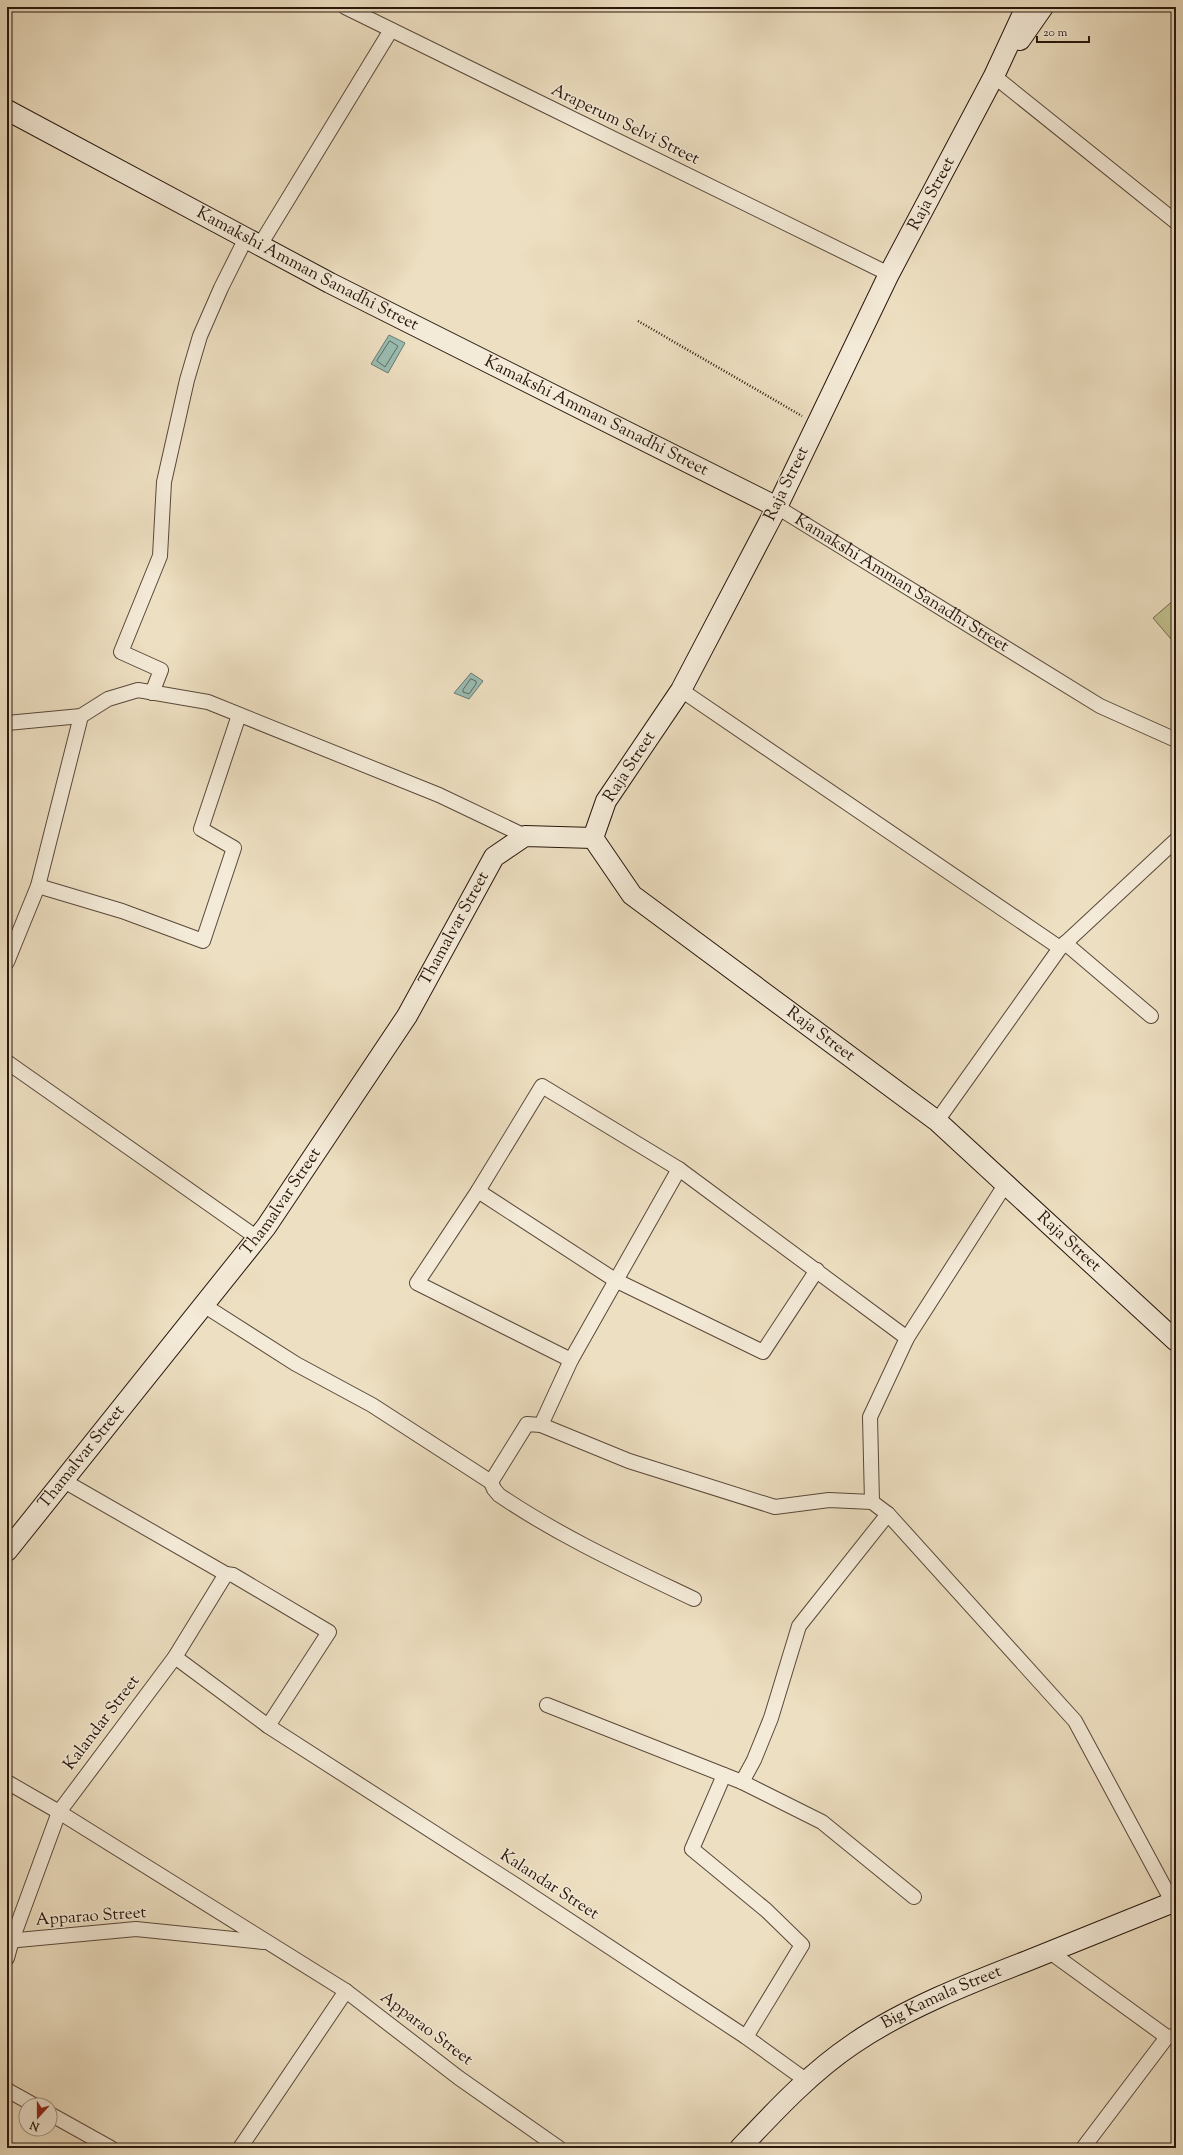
<svg xmlns="http://www.w3.org/2000/svg" width="1183" height="2155" font-family="'Sorts Mill Goudy',serif">
  <style>
    .green { fill: #c0c08d; stroke: #746b4d }
    .water { fill: #99bdb3; stroke: #6c7a71 }
    .lines { fill: none; stroke-linecap: round; stroke-linejoin: round }
    .shore { stroke: #616a60; stroke-width: 1 }
    .street-casing { stroke: #5a483a; stroke-width: 16 }
    .secondary-casing { stroke: #29160d; stroke-width: 22 }
    .path { stroke: #29160d; stroke-width: 2.5; stroke-dasharray: 1 2; stroke-linecap: butt }
    .street { stroke: #f3ead7; stroke-width: 14 }
    .secondary { stroke: #f3ead7; stroke-width: 20 }
    .labels { text-anchor: middle; dominant-baseline: central; stroke-width: 3; stroke-linejoin: round; paint-order: stroke }
    .street-label { font-size: 17px; fill: #29160d; stroke: #f3ead7 }
  </style>
  <rect width="100%" height="100%" fill="#eddfc1"/>
  <filter id="stains"><feTurbulence type="fractalNoise" baseFrequency=".005" numOctaves="4"/><feColorMatrix values="0 0 0 0 .2 0 0 0 0 .09 0 0 0 0 .02 0 0 0 .5 -.17"/></filter>
  <radialGradient id="worn" r=".72"><stop offset=".6" stop-color="#630" stop-opacity="0"/><stop offset="1" stop-color="#630" stop-opacity=".3"/></radialGradient>
  <path class="green" d="M1176,598V645L1153,618Z"/>
  <g class="water">
    <path d="M389,335L405,343L388,373L371,364Z"/>
    <path d="M471,673L483,681L469,699L454,693Z"/>
  </g>
  <g class="lines">
    <g class="shore">
      <path d="M390,341L398,346L385,367L377,361Z"/>
      <path d="M471,679L476,681V684L469,694L463,692V690Z"/>
    </g>
    <defs>
      <g id="street">
        <path d="M345,7L889,274"/>
        <path d="M994,76L1176,222"/>
        <path d="M260,245L391,30"/>
        <path id="s1" d="M777,507L1100,706L1176,740"/>
        <path d="M681,690L1060,948"/>
        <path d="M152,693L161,670L121,652L160,556L164,482L187,380L200,336L221,288L246,238"/>
        <path d="M7,723L81,716L108,699L138,690L208,702L439,795L525,836"/>
        <path d="M38,886L122,911L203,941L234,848L201,829L239,715"/>
        <path d="M1065,943L1151,1016"/>
        <path d="M7,962L38,886L81,716"/>
        <path d="M7,1062L256,1237"/>
        <path d="M937,1121L1060,948L1176,840"/>
        <path d="M478,1191L615,1280L763,1352L817,1270"/>
        <path d="M205,1306L296,1364L372,1405L491,1482L527,1424L541,1425L571,1360L417,1283L478,1191L542,1086L679,1169L907,1338"/>
        <path d="M571,1360L679,1169"/>
        <path d="M541,1425L629,1461L775,1507L829,1500L872,1502L888,1514L1075,1721L1173,1903"/>
        <path d="M64,1481L226,1574"/>
        <path d="M491,1482L494,1489L499,1495C561,1537 627,1567 694,1599"/>
        <path d="M872,1502L870,1417L907,1338L1005,1185"/>
        <path d="M175,1657L268,1726L514,1884L746,2037L807,2081"/>
        <path d="M547,1705L742,1782L822,1822L914,1897"/>
        <path d="M724,1775L692,1849L766,1910L802,1945L746,2037"/>
        <path d="M7,1782L59,1812L346,1991L459,2078L559,2148"/>
        <path d="M742,1782L754,1760L771,1718L799,1626L888,1514"/>
        <path d="M7,1941L136,1929L263,1942"/>
        <path d="M1050,1952L1167,2037L1176,2036"/>
        <path d="M7,1958L12,1940L59,1812L175,1657L226,1574L233,1575L329,1632L268,1726"/>
        <path d="M7,2090L34,2105"/>
        <path d="M50,2114L111,2148"/>
        <path d="M240,2148L346,1991"/>
        <path d="M1083,2148L1167,2037"/>
      </g>
      <g id="secondary">
        <path id="s2" d="M1026,7L994,76L889,274L777,507L681,690L606,801L593,838L632,895L937,1121L1176,1341"/>
        <path d="M1020,40L1043,7"/>
        <path id="s3" d="M7,110L330,283L777,507"/>
        <path id="s4" d="M7,1551L266,1227L407,1016L494,857L525,836L593,838"/>
        <path id="s5" d="M740,2148C775,2111 810,2073 853,2044C904,2009 970,1983 1027,1961C1077,1941 1126,1921 1176,1901"/>
      </g>
    </defs>
    <use href="#street" class="street-casing"/>
    <use href="#secondary" class="secondary-casing"/>
    <path class="path" d="M638,321L802,416"/>
    <use href="#street" class="street"/>
    <use href="#secondary" class="secondary"/>
  </g>
  <g class="labels">
    <g class="street-label">
      <text transform="translate(625 125) rotate(26)">Araperum Selvi Street</text>
      <text transform="translate(932 194) rotate(-62)">Raja Street</text>
      <text stroke="none"><textPath href="#s3" startOffset="340">Kamakshi Amman Sanadhi Street</textPath></text>
      <text stroke="none"><textPath href="#s3" startOffset="664">Kamakshi Amman Sanadhi Street</textPath></text>
      <text transform="translate(787 484) rotate(-64)">Raja Street</text>
      <text stroke="none"><textPath href="#s1" startOffset="146">Kamakshi Amman Sanadhi Street</textPath></text>
      <text transform="translate(630 767) rotate(-57)">Raja Street</text>
      <text stroke="none"><textPath href="#s4" startOffset="768">Thamalvar Street</textPath></text>
      <text stroke="none"><textPath href="#s2" startOffset="1242">Raja Street</textPath></text>
      <text stroke="none"><textPath href="#s4" startOffset="444">Thamalvar Street</textPath></text>
      <text stroke="none"><textPath href="#s2" startOffset="1566">Raja Street</textPath></text>
      <text stroke="none"><textPath href="#s4" startOffset="120">Thamalvar Street</textPath></text>
      <text transform="translate(102 1723) rotate(-53)">Kalandar Street</text>
      <text transform="translate(549 1885) rotate(33)">Kalandar Street</text>
      <text transform="translate(91 1917) rotate(-4)">Apparao Street</text>
      <text stroke="none"><textPath href="#s5" startOffset="254">Big Kamala Street</textPath></text>
      <text transform="translate(426 2029) rotate(37)">Apparao Street</text>
    </g>
  </g>
  <rect width="1183" height="2155" fill="none" stroke="#eddfc1" stroke-width="24"/>
  <rect x="8" y="8" width="1167" height="2139" fill="none" stroke="#29160d" stroke-width="2"/>
  <rect x="12" y="12" width="1159" height="2131" fill="none" stroke="#29160d"/>
  <g transform="translate(38 2117) rotate(201)"><circle r="19" fill="#f3ead7" stroke="#a29586"/>
  <path d="M0-3L7 15L0 10L-7 15Z" fill="#8f2418"/>
  <text y="-6" font-size="11" font-weight="bold" text-anchor="middle" fill="#29160d">N</text>
  </g>
  <path d="M1037 36v6h52v-6" fill="none" stroke="#29160d" stroke-width="2"/>
  <text x="1043" y="36" font-size="12" fill="#29160d" stroke="#f3ead7" stroke-width="3" paint-order="stroke">20 m</text>
  <rect width="100%" height="100%" filter="url(#stains)"/>
  <rect width="100%" height="100%" fill="url(#worn)"/>
</svg>
